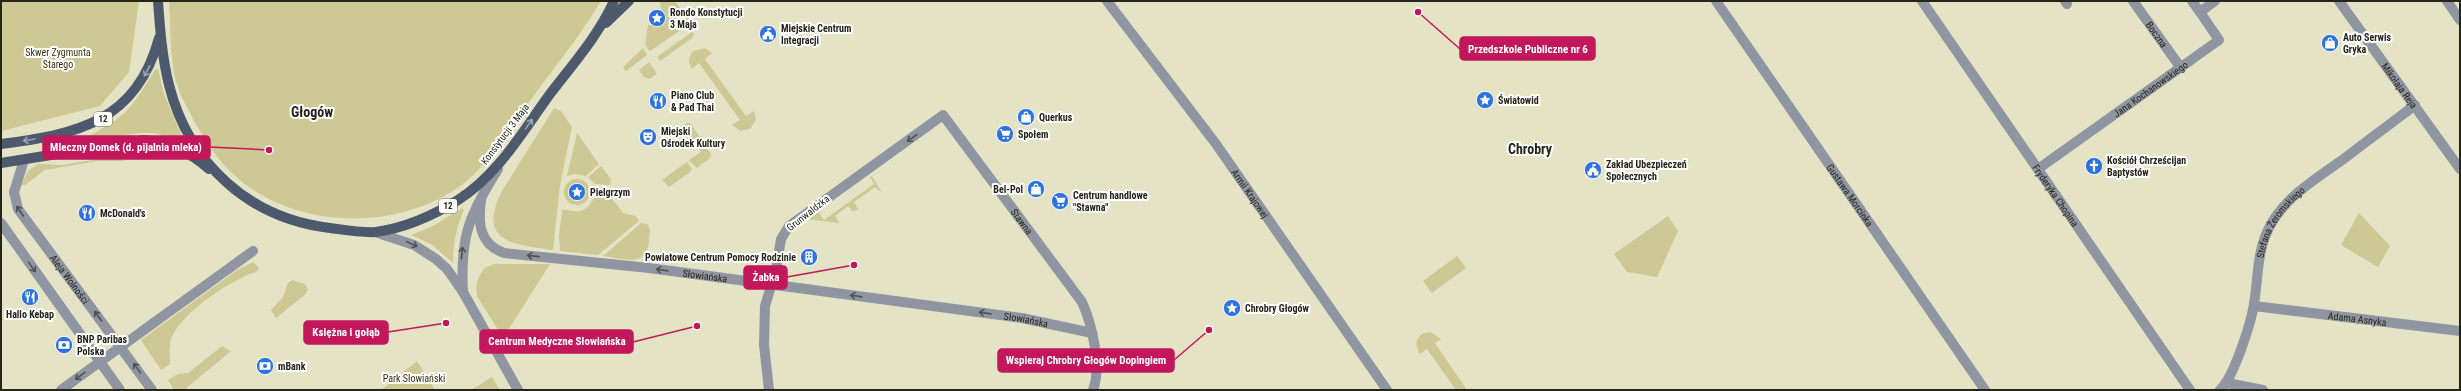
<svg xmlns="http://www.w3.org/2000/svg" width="2461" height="391" font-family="'Roboto Condensed',sans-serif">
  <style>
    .green { fill: #cdc894 }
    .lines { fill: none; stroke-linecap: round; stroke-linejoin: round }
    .minor { stroke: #8f96a1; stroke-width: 10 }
    .tertiary { stroke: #8f96a1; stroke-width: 10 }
    .primary { stroke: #4d596c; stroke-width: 10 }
    .oneway { stroke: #9da4ae }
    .oneway2 { stroke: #505250 }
    .labels { text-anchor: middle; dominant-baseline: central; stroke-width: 4; stroke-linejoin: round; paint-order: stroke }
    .shield { fill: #fff; stroke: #67665f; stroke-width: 1 }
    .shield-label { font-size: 9px; font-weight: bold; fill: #26251a }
    .poi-label { font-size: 10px; font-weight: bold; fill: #26251a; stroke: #fff; text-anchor: start }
    .street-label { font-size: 10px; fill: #26251a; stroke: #fff }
    .park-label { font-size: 10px; fill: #363204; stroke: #fff }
    .district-label { font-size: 14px; font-weight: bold; fill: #26251a; stroke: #fff }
    .leader { fill: none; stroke: #c2185b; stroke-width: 1.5 }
    .callout-dot { fill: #c2185b; stroke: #fff; stroke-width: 1.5 }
    .callout { fill: #c2185b; stroke: #c2185b; stroke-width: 1.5 }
    .callout-label { font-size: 11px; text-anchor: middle; font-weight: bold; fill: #fff }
  </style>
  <rect width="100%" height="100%" fill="#e5e3c5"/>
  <g class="green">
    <path d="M1,1H139L129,72L100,106L1,131Z"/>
    <path d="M169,1H601C581,35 556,65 533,97C509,128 487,170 453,191C395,227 313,228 255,191C226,173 206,144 191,115C187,106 181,97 178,88C169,61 171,29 169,1Z"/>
    <path d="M659,1H675L689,20L688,25L650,51L645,45L648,25C664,24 664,14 659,1Z"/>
    <path d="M692,32L694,33L692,38L660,61L657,57Z"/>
    <path d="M643,48L647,55L626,71L623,67Z"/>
    <path d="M705,48L712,53L705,59L746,116L754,111L756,120L750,129L740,131L732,125L740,120L699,63L692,69C687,62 689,57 693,51Z"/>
    <path d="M649,62L657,74L649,79L644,77L639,70Z"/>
    <path d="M158,69L164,94L183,139L153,133H140L91,140L89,136C128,116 133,105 155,70Z"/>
    <path d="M554,108L561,111L572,127L560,185L553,250C514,245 476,242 502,191Z"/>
    <path d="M687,123H690L711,154L710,158L697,168L689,160L701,152L682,126Z"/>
    <path d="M577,133L599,164L586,176L575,174L567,176Z"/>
    <path d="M110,157L126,161H98L45,170L25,185H21L28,171L38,164L62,165Z"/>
    <path d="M687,162L692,169L690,172L669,187L662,180Z"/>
    <path d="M601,166L611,179L610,185L595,184L588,177Z"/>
    <path d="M872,176L882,193L875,187L854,202L858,209L853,212L848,206L835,216L839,223L807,219L818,211L824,220L874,184L870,177Z"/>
    <circle cx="577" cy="192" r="13"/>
    <path d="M601,190H610V196L623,213L636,216L639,221L598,255L560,251L559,236L562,210C568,209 572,212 578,211C592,210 592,196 601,190Z"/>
    <path d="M462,208L464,210C456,228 453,244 453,263L431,244L411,235L433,226Z"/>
    <path d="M2359,213L2390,246L2378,267L2341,245Z"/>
    <path d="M1668,216L1678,231L1657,277L1627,272L1614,254Z"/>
    <path d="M641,223L647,224C652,229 649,236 649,242C645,269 624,258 603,256Z"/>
    <path d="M1457,256L1466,268L1432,293L1423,281Z"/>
    <path d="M253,262L259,268L256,272C230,280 181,313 171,339C169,347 170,356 170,364L161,370L141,340L237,270Z"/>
    <path d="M494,264H550L503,338L477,296L476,287L478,279L484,268Z"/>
    <path d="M292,280L305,284L308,289L306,294L276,318L271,310L283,297L288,283Z"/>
    <path d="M1430,332L1441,339L1435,343L1467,390H1456L1427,349L1420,354C1415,346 1415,340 1422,334Z"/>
    <path d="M222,346L231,351L184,390H174L168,380L178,374L188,373Z"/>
    <path d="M417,361L435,390H381L384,388Z"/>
    <path d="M492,377L500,390H471Z"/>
  </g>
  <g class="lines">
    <g class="minor">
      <path id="s1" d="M1716,1L1985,390"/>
      <path id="s2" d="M1922,1L2190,390"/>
      <path d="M2065,1L2067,4"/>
      <path id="s3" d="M2133,1L2181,68"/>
      <path d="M2192,1L2200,12"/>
      <path id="s4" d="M2339,1L2460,169"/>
      <path id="s5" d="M2038,169L2219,40L2200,12L2215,1"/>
      <path id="s6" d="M481,200C478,223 479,244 504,253L649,268L1022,318L1092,333"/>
      <path id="s7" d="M2254,306L2460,331"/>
      <path d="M2227,383L2263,390"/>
      <path d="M61,390L253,251"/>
      <path id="s8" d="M769,390L764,345L765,306L776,270L781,239L789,226L943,115L1082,302C1092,324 1102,367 1093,390"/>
      <path id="s9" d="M2220,390C2234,377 2251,323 2254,304C2258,280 2257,254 2267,232C2282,198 2316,179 2345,158C2368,140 2392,123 2415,105"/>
    </g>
    <g class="tertiary">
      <path id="s10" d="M1107,1L1216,144L1387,390"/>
      <path d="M2447,1L2460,20"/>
      <path id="s11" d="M24,160L14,192L18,209L152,390"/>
      <path d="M1,223L120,390"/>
      <path d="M375,232L414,245L436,259L447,269L463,292L518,390"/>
      <path d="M463,292C460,237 469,215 498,169"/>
    </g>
    <g class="primary">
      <path d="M158,1C160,29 162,57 169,85C189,164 250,219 330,228C345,230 361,233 376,232C404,228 434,215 458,200C498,175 523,131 550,94C573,64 598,36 614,1"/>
      <path d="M606,23L629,1"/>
      <path d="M1,144C78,134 136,122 159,38"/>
      <path d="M1,163L144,140C168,142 191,153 209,169"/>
    </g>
  </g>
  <defs><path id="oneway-shaft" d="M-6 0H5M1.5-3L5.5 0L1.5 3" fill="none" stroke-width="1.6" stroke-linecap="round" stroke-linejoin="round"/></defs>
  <g class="oneway">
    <use href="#oneway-shaft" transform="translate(147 71) rotate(117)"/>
    <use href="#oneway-shaft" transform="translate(529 124) rotate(-54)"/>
    <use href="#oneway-shaft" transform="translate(29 140) rotate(171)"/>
  </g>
  <g class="oneway2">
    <use href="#oneway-shaft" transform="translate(912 138) rotate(145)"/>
    <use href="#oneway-shaft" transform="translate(20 211) rotate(-124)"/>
    <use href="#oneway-shaft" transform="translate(412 244) rotate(25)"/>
    <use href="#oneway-shaft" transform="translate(462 253) rotate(-84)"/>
    <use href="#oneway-shaft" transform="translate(533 256) rotate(-174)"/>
    <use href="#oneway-shaft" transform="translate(32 267) rotate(55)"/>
    <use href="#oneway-shaft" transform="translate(662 270) rotate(-172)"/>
    <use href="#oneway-shaft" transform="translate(856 296) rotate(-172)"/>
    <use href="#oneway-shaft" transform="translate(985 313) rotate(-172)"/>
    <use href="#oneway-shaft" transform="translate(98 316) rotate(-127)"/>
    <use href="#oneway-shaft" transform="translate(137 368) rotate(-125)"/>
    <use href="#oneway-shaft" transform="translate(80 376) rotate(143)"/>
  </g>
  <defs>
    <symbol id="sight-disc" viewBox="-11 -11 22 22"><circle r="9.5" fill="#2e72df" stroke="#fff"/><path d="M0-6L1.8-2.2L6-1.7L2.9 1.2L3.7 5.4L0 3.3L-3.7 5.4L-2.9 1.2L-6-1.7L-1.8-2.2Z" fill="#fff"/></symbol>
    <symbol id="civic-disc" viewBox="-11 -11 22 22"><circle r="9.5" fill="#2e72df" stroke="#fff"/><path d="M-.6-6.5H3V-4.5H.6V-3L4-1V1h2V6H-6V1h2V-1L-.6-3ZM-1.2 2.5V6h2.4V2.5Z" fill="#fff"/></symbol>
    <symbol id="shop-disc" viewBox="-11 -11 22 22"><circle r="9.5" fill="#2e72df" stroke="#fff"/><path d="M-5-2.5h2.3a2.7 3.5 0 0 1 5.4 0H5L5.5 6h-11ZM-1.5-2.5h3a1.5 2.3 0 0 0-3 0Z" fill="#fff"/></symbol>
    <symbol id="restaurant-disc" viewBox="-11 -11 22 22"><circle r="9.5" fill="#2e72df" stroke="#fff"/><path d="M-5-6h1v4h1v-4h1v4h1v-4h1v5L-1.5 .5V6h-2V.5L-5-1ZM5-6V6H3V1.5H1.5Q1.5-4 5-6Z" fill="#fff"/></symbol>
    <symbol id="supermarket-disc" viewBox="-11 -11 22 22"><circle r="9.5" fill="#2e72df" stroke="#fff"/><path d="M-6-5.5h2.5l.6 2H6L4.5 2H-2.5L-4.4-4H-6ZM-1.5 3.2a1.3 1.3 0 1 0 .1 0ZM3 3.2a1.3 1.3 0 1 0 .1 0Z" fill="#fff"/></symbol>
    <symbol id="theatre-disc" viewBox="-11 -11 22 22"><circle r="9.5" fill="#2e72df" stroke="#fff"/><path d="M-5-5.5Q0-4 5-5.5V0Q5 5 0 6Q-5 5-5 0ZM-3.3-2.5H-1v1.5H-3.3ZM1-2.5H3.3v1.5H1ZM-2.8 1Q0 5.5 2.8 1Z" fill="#fff"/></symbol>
    <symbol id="church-disc" viewBox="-11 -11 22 22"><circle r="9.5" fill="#2e72df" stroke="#fff"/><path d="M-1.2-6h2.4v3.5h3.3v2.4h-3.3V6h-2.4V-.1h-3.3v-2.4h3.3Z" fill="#fff"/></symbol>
    <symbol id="building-disc" viewBox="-11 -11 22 22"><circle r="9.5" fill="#2e72df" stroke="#fff"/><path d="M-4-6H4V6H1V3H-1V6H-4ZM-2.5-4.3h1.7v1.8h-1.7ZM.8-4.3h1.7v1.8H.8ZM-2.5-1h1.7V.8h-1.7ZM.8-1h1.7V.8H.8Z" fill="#fff"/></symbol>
    <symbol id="bank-disc" viewBox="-11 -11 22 22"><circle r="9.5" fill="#2e72df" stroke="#fff"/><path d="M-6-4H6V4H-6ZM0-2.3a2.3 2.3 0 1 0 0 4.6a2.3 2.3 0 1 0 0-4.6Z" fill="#fff"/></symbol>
  </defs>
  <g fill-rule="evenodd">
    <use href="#sight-disc" x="647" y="8" width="20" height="20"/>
    <use href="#civic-disc" x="758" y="24" width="20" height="20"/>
    <use href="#shop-disc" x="2320" y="33" width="20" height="20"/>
    <use href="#sight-disc" x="1475" y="90" width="20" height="20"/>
    <use href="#restaurant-disc" x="648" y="91" width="20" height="20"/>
    <use href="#shop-disc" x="1016" y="107" width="20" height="20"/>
    <use href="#supermarket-disc" x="995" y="124" width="20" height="20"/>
    <use href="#theatre-disc" x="638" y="127" width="20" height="20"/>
    <use href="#church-disc" x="2084" y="156" width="20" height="20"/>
    <use href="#civic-disc" x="1583" y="160" width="20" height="20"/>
    <use href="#shop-disc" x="1026" y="179" width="20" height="20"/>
    <use href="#sight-disc" x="567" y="182" width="20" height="20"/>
    <use href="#supermarket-disc" x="1050" y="191" width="20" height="20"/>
    <use href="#restaurant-disc" x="77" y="203" width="20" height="20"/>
    <use href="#building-disc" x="799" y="247" width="20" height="20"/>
    <use href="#restaurant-disc" x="20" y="287" width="20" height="20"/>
    <use href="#sight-disc" x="1222" y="298" width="20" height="20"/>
    <use href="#bank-disc" x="54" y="335" width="20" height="20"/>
    <use href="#bank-disc" x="255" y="356" width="20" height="20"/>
  </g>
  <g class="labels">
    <g class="shield">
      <rect x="94" y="112" width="18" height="14" rx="3"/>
      <rect x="439" y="199" width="18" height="14" rx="3"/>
    </g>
    <g class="shield-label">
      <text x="103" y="119">12</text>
      <text x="448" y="206">12</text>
    </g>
    <g class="poi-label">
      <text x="670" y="12">Rondo Konstytucji<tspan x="670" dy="12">3 Maja</tspan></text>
      <text x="781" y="28">Miejskie Centrum<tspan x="781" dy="12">Integracji</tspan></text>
      <text x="2343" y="37">Auto Serwis<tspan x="2343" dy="12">Gryka</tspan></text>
      <text x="671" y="95">Piano Club<tspan x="671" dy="12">&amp; Pad Thai</tspan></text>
      <text x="1498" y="100">Światowid</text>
      <text x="1039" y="117">Querkus</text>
      <text x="661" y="131">Miejski<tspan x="661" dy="12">Ośrodek Kultury</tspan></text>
      <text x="1018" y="134">Społem</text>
      <text x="2107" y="160">Kościół Chrześcijan<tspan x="2107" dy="12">Baptystów</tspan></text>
      <text x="1606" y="164">Zakład Ubezpieczeń<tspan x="1606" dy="12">Społecznych</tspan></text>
      <text x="1023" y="189" text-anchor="end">Bel-Pol</text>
      <text x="590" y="192">Pielgrzym</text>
      <text x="1073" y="195">Centrum handlowe<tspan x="1073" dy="12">"Stawna"</tspan></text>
      <text x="100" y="213">McDonald's</text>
      <text x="796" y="257" text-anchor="end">Powiatowe Centrum Pomocy Rodzinie</text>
      <text x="1245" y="308">Chrobry Głogów</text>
      <text x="30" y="314" text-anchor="middle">Hallo Kebap</text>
      <text x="77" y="339">BNP Paribas<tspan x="77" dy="12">Polska</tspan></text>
      <text x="278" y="366">mBank</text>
    </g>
    <g class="street-label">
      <text stroke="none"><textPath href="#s3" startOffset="41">Boczna</textPath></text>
      <text stroke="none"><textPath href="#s4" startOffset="104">Mikołaja Reja</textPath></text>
      <text stroke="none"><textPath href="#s5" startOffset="138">Jana Kochanowskiego</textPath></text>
      <text transform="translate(505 134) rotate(-53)">Konstytucji 3 Maja</text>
      <text stroke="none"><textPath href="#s10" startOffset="240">Armii Krajowej</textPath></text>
      <text stroke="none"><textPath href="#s1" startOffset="236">Gustawa Morcinka</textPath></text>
      <text stroke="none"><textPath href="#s2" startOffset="236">Fryderyka Chopina</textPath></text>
      <text transform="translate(808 213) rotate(-38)">Grunwaldzka</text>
      <text stroke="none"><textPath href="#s8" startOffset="491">Stawna</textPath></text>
      <text stroke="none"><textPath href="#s9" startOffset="182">Stefana Żeromskiego</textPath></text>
      <text stroke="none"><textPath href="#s6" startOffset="266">Słowiańska</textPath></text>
      <text stroke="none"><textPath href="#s11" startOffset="138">Aleja Wolności</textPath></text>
      <text stroke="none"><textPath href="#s7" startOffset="104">Adama Asnyka</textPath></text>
      <text stroke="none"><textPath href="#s6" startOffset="590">Słowiańska</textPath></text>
    </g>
    <g class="park-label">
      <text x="58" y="52">Skwer Zygmunta<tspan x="58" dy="12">Starego</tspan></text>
      <text x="414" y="378">Park Słowiański</text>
    </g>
    <g class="district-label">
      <text x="312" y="112">Głogów</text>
      <text x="1530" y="149">Chrobry</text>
    </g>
  </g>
  <path class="leader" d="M1418 12L1460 49M269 150L210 147M854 265L787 277M446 323L388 332M697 326L633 342M1209 330L1174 360"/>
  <g class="callout-dot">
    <circle cx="1418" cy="12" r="4"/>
    <circle cx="269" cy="150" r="4"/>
    <circle cx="854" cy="265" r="4"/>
    <circle cx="446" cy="323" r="4"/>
    <circle cx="697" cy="326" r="4"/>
    <circle cx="1209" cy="330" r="4"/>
  </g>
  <g class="callout">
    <rect x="1460" y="37" width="135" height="23" rx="4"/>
    <rect x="43" y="136" width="167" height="23" rx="4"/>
    <rect x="744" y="266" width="43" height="23" rx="4"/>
    <rect x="304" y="321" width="84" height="23" rx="4"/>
    <rect x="480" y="330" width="153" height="23" rx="4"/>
    <rect x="998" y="349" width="176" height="23" rx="4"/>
  </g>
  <g class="callout-label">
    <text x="1528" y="53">Przedszkole Publiczne nr 6</text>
    <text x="126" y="151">Mleczny Domek (d. pijalnia mleka)</text>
    <text x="766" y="281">Żabka</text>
    <text x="346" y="336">Księżna i gołąb</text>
    <text x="557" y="345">Centrum Medyczne Słowiańska</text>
    <text x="1086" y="364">Wspieraj Chrobry Głogów Dopingiem</text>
  </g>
  <rect width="2461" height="391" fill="none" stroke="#26251a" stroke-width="4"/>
</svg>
